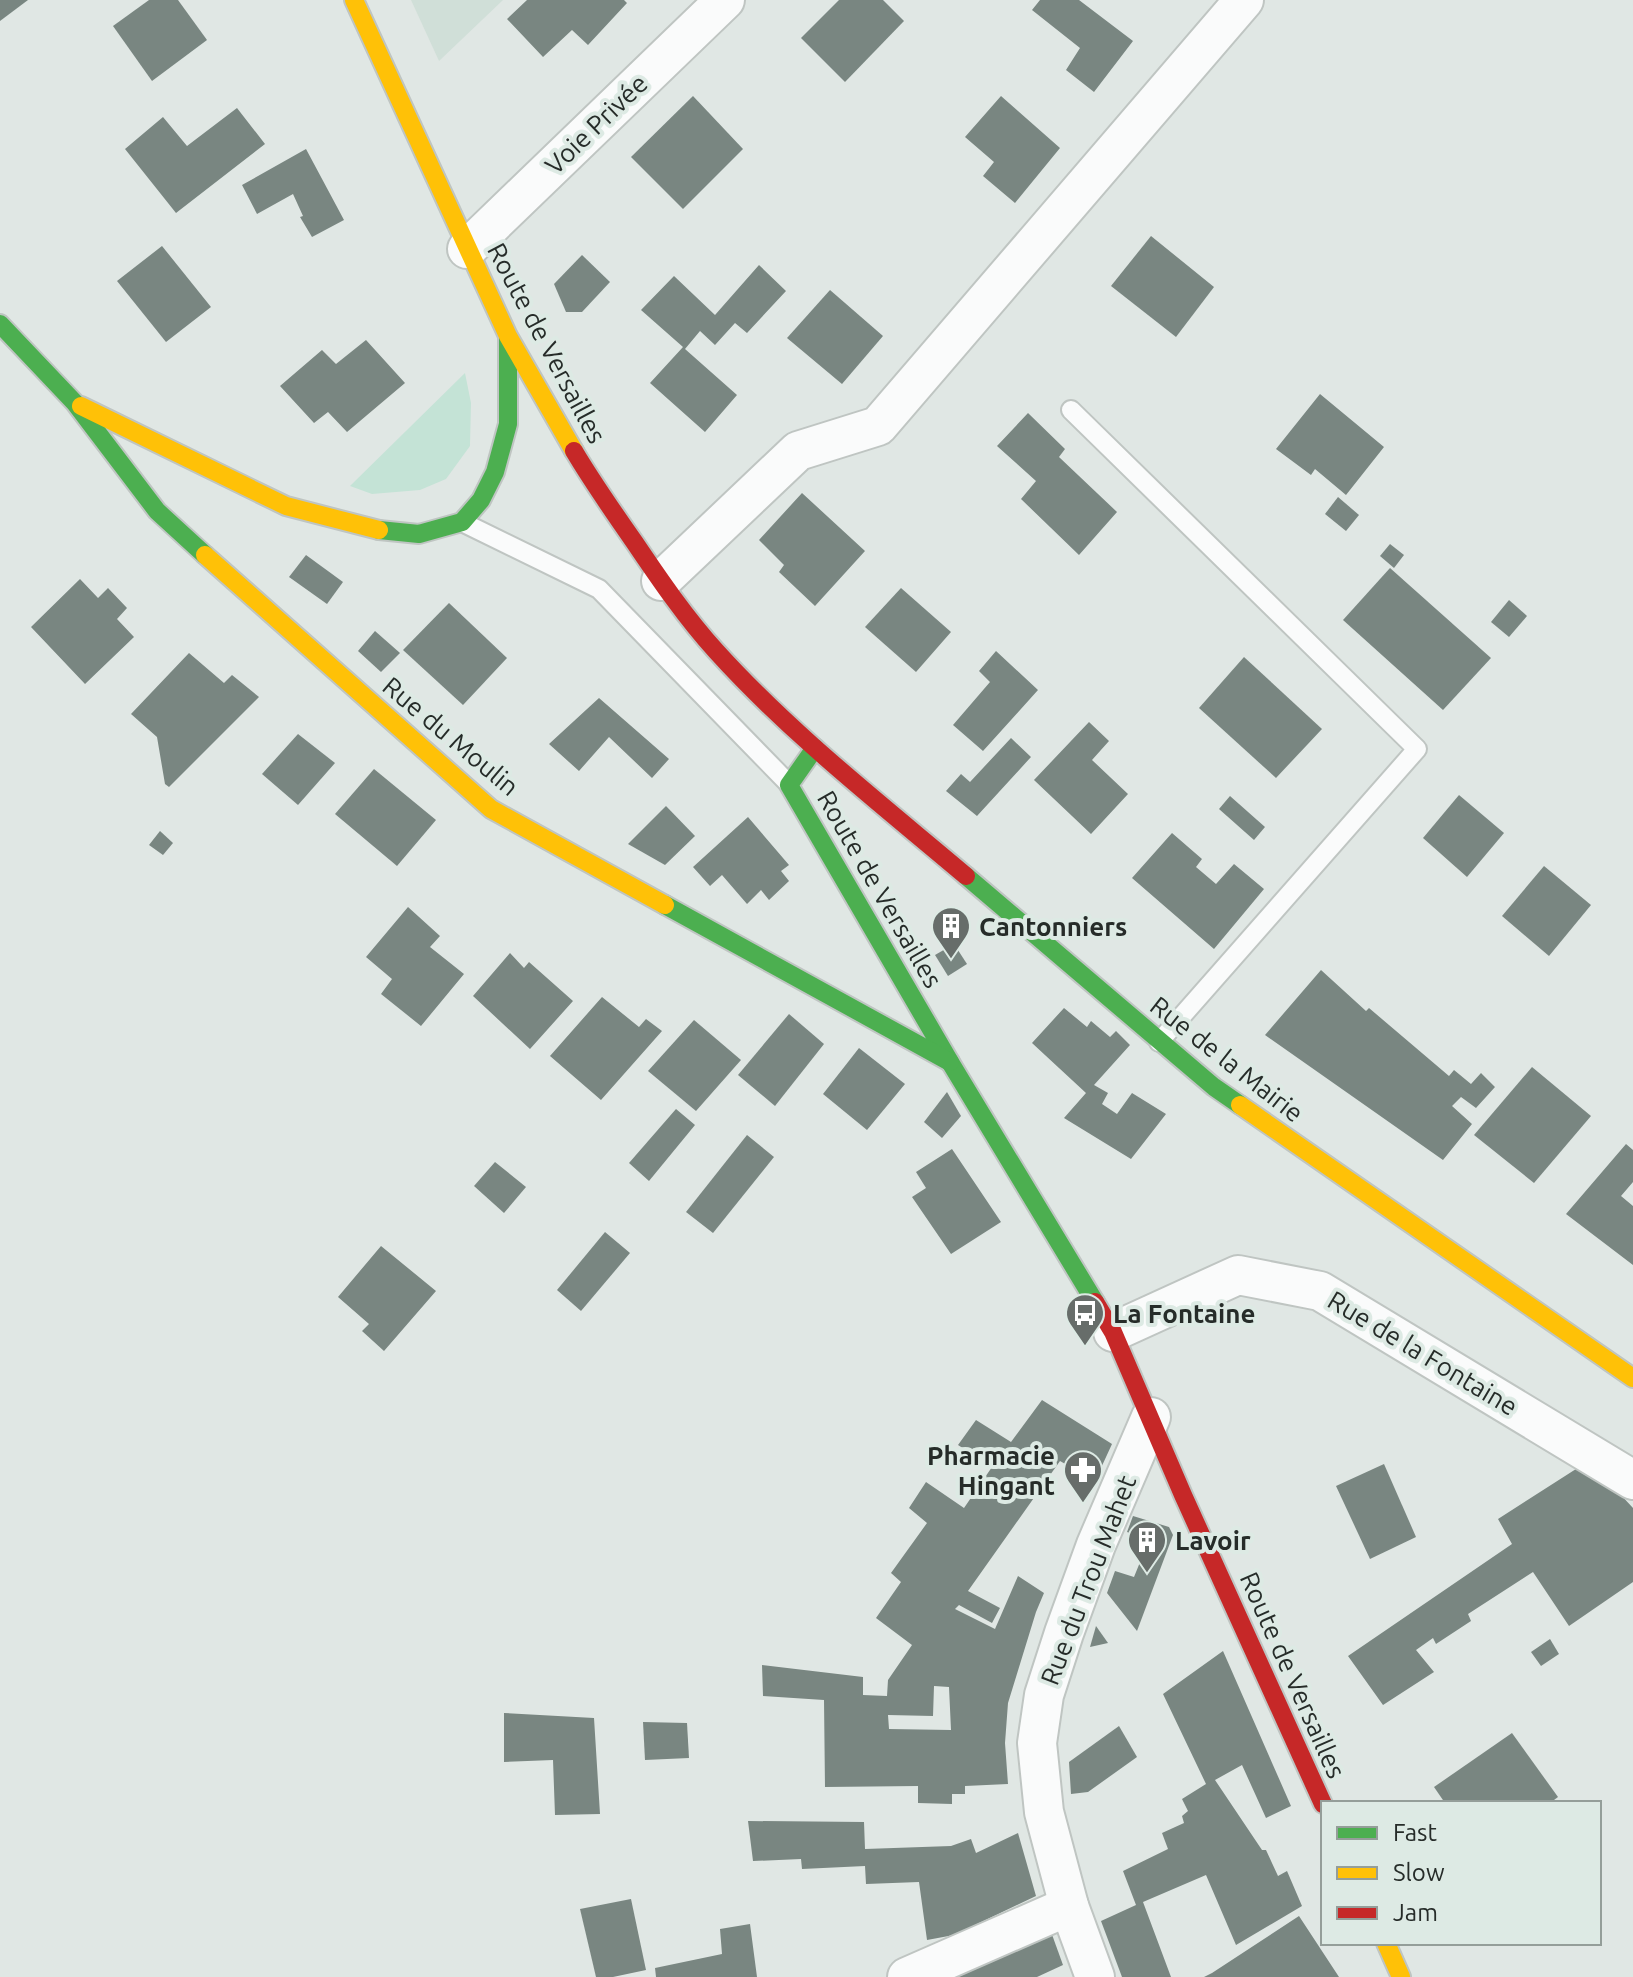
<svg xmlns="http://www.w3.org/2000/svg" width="1633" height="1977" font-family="Ubuntu,sans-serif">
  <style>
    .built { fill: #d0dfd8 }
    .green { fill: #c4e3d6 }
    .building { fill: #798681; fill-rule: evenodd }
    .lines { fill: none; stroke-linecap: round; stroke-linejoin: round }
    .lane-casing { stroke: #bfc5c2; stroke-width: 22 }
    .street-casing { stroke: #bfc5c2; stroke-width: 42 }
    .fast-casing { stroke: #bfc5c2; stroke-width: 22 }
    .slow-casing { stroke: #bfc5c2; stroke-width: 22 }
    .jam-casing { stroke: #bfc5c2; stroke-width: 22 }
    .lane { stroke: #fafbfb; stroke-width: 18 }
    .street { stroke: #fafbfb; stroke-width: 38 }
    .fast { stroke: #4caf50; stroke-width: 18 }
    .slow { stroke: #ffc107; stroke-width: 18 }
    .jam { stroke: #c62828; stroke-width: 18 }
    .labels { text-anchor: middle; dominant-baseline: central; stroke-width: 8; stroke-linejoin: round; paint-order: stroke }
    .street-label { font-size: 26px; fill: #262c29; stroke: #ddeae4 }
    .poi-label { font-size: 26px; font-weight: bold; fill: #262c29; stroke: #ddeae4; text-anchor: start }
  </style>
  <rect width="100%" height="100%" fill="#e0e7e4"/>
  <path class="built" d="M411,0H503L439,61Z"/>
  <path class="green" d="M465,373L471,403L470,446L446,479L420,490L372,494L350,486Z"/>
  <g class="building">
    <path d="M0,0H28L0,21Z"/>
    <path d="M149,0H178L207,40L152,81L113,26Z"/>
    <path d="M527,0H624L627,3L588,45L572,30L543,57L507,19Z"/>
    <path d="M839,0H883L904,21L845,82L801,38Z"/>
    <path d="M1040,0H1079L1133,41L1094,92L1066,70L1080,48L1032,10Z"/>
    <path d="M693,96L743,149L683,209L631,157Z"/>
    <path d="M1001,96L1060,148L1015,203L983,176L994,162L965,137Z"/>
    <path d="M237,108L265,144L176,213L125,149L163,117L187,146Z"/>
    <path d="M306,149L344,220L312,237L300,217L303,216L293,194L257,214L242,185Z"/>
    <path d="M1151,236L1214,287L1176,337L1111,286Z"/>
    <path d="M162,246L211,307L166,342L117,281Z"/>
    <path d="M582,255L610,282L582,312H566L554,284Z"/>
    <path d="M759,265L786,291L747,333L735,323L715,345L700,331L685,349L737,395L705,432L650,383L683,347L641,310L674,276L715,315Z"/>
    <path d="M830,290L883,336L842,384L787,338Z"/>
    <path d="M366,340L405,383L347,432L328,412L314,423L280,386L322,350L336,364Z"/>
    <path d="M1320,394L1384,447L1346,495L1315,469L1311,475L1276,449Z"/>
    <path d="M1028,413L1065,449L1059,457L1117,512L1079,555L1021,499L1036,481L997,446Z"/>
    <path d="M802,493L865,551L815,606L779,572L784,565L759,540Z"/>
    <path d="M1338,497L1359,515L1346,531L1325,514Z"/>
    <path d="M1390,544L1404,555L1394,568L1380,556Z"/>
    <path d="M306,555L343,582L327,604L289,577Z"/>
    <path d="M1390,568L1491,658L1443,710L1343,620Z"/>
    <path d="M80,579L98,598L108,588L127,608L117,619L134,637L85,684L31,627Z"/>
    <path d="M901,588L951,632L916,672L865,627Z"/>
    <path d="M1509,600L1527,616L1509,637L1491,622Z"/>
    <path d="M449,603L507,658L463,705L403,650Z"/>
    <path d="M375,631L400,653L381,672L358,651Z"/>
    <path d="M996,651L1038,690L983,751L953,725L990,682L979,671Z"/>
    <path d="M189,653L224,683L232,675L259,697L169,787L165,784L157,737L131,714Z"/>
    <path d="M1244,657L1322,729L1276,778L1199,708Z"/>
    <path d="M599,698L669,759L652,778L609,737L579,771L549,744Z"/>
    <path d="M1089,722L1109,741L1092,760L1128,794L1091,834L1034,780Z"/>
    <path d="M298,734L335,763L298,805L262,774Z"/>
    <path d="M1011,738L1031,757L977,816L946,791L961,774L970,782Z"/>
    <path d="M374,769L436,820L397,866L335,814Z"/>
    <path d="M1459,795L1504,833L1467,877L1423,838Z"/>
    <path d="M1230,796L1265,827L1254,840L1219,809Z"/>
    <path d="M666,806L695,836L665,865L628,844Z"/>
    <path d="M748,817L789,865L781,871L789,881L769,900L761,890L747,904L722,875L710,886L693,867Z"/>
    <path d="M160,831L173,843L163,855L149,845Z"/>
    <path d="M1172,833L1202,859L1196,867L1216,884L1234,864L1264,889L1214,949L1132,878Z"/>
    <path d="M1544,866L1591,905L1549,956L1502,916Z"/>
    <path d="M408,907L440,936L430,947L464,974L421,1026L381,994L392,979L366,957Z"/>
    <path d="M954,944L967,964L948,976L935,955Z"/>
    <path d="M510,953L524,968L529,962L573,1001L530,1049L473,996Z"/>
    <path d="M1321,970L1366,1011L1369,1008L1449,1076L1454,1070L1471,1084L1481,1073L1495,1087L1476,1108L1461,1097L1452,1106L1472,1124L1443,1160L1265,1035Z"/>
    <path d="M602,997L639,1027L646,1019L662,1031L601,1100L550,1056Z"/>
    <path d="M1064,1008L1087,1027L1091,1021L1110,1037L1116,1031L1130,1045L1094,1085L1108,1093L1102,1104L1117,1114L1132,1093L1166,1114L1131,1159L1064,1118L1086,1093L1032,1043Z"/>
    <path d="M789,1014L824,1044L775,1106L738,1075Z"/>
    <path d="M694,1020L741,1060L696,1111L648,1071Z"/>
    <path d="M859,1048L905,1084L867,1130L823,1094Z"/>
    <path d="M1532,1067L1591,1116L1534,1183L1474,1135Z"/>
    <path d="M947,1092L961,1116L942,1138L924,1122Z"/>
    <path d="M676,1109L695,1125L649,1181L629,1163Z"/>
    <path d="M747,1135L774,1157L713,1233L686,1212Z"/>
    <path d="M1626,1144L1633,1150V1182L1621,1196L1633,1206V1265L1566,1214Z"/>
    <path d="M952,1149L1001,1222L951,1254L912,1197L926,1188L916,1172Z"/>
    <path d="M495,1162L526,1187L504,1213L474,1186Z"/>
    <path d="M605,1232L630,1253L581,1311L557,1290Z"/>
    <path d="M381,1246L436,1291L384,1351L362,1331L369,1324L338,1297Z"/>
    <path d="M1042,1400L1112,1444L1095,1481L1060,1461L968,1591L1000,1608L992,1623L959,1605L955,1609L995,1629L1018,1576L1044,1593L1036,1612L1008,1703L1005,1743L1008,1784L965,1786V1794H952V1804L918,1803V1786L825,1787L824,1700L763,1696L762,1665L863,1677V1695L887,1696L888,1680L912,1645L876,1618L901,1582L891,1573L927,1523L909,1508L926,1482L964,1508L992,1467L958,1445L976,1420L1011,1442ZM934,1686L949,1687L951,1730L889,1729L888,1715L933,1716Z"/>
    <path d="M1384,1464L1416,1537L1370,1559L1336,1486Z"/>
    <path d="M1576,1469L1603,1483L1607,1480L1633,1508V1582L1569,1626L1533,1572L1468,1614L1471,1621L1436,1644L1433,1638L1416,1650L1434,1672L1383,1705L1348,1656L1512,1544L1498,1519Z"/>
    <path d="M1133,1516L1169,1527L1173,1535L1137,1631L1107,1593L1115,1571L1134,1577L1149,1540L1127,1532Z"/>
    <path d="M1096,1626L1108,1643L1090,1647Z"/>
    <path d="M1550,1639L1559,1654L1541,1666L1531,1652Z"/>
    <path d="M1223,1651L1291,1806L1266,1818L1242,1765L1215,1780L1262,1850H1266L1278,1876L1287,1871L1302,1906L1236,1945L1206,1875L1143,1902L1171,1977H1122L1101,1921L1136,1905L1123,1871L1168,1849L1162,1833L1184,1823L1182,1816L1188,1811L1182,1799L1206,1784L1163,1694Z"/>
    <path d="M504,1713L594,1718L600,1814L555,1815L553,1760L504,1762Z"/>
    <path d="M643,1722L687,1723L689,1758L645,1760Z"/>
    <path d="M1119,1726L1137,1757L1088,1792L1071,1794L1069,1762Z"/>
    <path d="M1512,1733L1558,1797L1550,1803H1445L1434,1787Z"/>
    <path d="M748,1821L864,1822L865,1849L951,1846L971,1839L976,1853L1018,1833L1036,1896L954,1935L927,1940L919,1882L866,1884L865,1866L802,1869L801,1859L753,1861Z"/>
    <path d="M631,1899L646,1970L613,1977H596L580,1909Z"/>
    <path d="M1299,1916L1339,1977H1204L1212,1973Z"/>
    <path d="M1046,1918L1063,1965L1037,1977H914Z"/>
    <path d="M750,1924L757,1977H656L655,1968L722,1954L720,1929Z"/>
  </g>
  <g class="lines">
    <defs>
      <g id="lane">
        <path d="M1071,410L1417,749L1159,1042"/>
        <path d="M462,522L599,589L789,784"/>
      </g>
      <g id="street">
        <path d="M467,249L725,0"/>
        <path d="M661,581L798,451L878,426L1244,0"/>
        <path d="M1113,1332L1238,1275L1320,1291L1633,1480"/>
        <path d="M907,1977L1069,1906"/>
        <path d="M1095,1977L1069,1906L1044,1812L1037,1743L1044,1695L1064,1633L1096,1545L1151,1417"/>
      </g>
      <g id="fast">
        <path d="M0,324L75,403L157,511L205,555"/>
        <path d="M379,530L419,534L462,522L481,500L495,472L508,424V340"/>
        <path d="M815,748L789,785L950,1062L1095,1302"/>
        <path d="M966,876L1214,1087L1240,1105"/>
        <path d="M665,905L950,1062"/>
      </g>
      <g id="slow">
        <path d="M354,0L508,336L574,451"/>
        <path d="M81,406L286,506L379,530"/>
        <path d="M205,555L491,809L665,905"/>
        <path d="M1240,1105L1633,1378"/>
        <path d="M1386,1943L1401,1977"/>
      </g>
      <g id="jam">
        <path d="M574,451C593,483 614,513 635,543C660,580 686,618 716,651C791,734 881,804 966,876"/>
        <path d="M1095,1302L1113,1332L1183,1495L1323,1804"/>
      </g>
    </defs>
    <use href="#lane" class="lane-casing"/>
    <use href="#street" class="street-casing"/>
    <use href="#fast" class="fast-casing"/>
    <use href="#slow" class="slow-casing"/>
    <use href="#jam" class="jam-casing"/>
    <use href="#lane" class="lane"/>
    <use href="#street" class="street"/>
    <use href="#fast" class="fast"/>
    <use href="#slow" class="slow"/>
    <use href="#jam" class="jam"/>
  </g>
  <defs>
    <symbol id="building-pin" viewBox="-11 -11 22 30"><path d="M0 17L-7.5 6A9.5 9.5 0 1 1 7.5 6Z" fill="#676d6a" stroke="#ddeae4"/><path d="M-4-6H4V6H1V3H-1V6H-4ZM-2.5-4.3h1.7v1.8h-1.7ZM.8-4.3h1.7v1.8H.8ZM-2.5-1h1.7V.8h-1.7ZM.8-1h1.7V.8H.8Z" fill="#fff"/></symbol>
    <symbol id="bus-pin" viewBox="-11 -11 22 30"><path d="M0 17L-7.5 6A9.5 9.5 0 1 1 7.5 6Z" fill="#676d6a" stroke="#ddeae4"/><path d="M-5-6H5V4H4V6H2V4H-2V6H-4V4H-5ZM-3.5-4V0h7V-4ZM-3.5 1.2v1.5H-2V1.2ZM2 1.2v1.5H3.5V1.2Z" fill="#fff"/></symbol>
    <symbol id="pharmacy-pin" viewBox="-11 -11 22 30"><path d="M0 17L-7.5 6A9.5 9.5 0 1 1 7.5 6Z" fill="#676d6a" stroke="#ddeae4"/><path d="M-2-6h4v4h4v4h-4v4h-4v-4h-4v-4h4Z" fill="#fff"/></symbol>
  </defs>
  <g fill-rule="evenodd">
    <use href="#building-pin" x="929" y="904" width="44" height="60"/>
    <use href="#bus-pin" x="1063" y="1291" width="44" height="60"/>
    <use href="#pharmacy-pin" x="1061" y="1448" width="44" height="60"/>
    <use href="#building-pin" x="1125" y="1518" width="44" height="60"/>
  </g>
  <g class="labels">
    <g class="street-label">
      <text transform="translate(596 124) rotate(-44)">Voie Privée</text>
      <text transform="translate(547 343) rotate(62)">Route de Versailles</text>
      <text transform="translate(451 736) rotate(40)">Rue du Moulin</text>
      <text transform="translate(880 889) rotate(60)">Route de Versailles</text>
      <text transform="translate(1227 1059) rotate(38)">Rue de la Mairie</text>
      <text transform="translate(1423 1353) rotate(31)">Rue de la Fontaine</text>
      <text transform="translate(1088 1580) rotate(-69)">Rue du Trou Mahet</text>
      <text transform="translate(1293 1675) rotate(66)">Route de Versailles</text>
    </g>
    <g class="poi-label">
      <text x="979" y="926">Cantonniers</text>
      <text x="1113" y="1313">La Fontaine</text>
      <text x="1055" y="1455" text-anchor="end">Pharmacie<tspan x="1055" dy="30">Hingant</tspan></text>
      <text x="1175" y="1540">Lavoir</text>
    </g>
  </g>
  <rect x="1321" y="1801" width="280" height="144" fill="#ddeae4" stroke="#949e99" stroke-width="2"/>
  <rect x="1337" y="1827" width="40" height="12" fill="#4caf50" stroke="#949e99" stroke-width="2"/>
  <text x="1393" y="1841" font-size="24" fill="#262c29">Fast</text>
  <rect x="1337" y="1867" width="40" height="12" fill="#ffc107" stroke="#949e99" stroke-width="2"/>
  <text x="1393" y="1881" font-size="24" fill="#262c29">Slow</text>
  <rect x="1337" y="1907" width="40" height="12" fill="#c62828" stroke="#949e99" stroke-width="2"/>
  <text x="1393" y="1921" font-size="24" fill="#262c29">Jam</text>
</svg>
